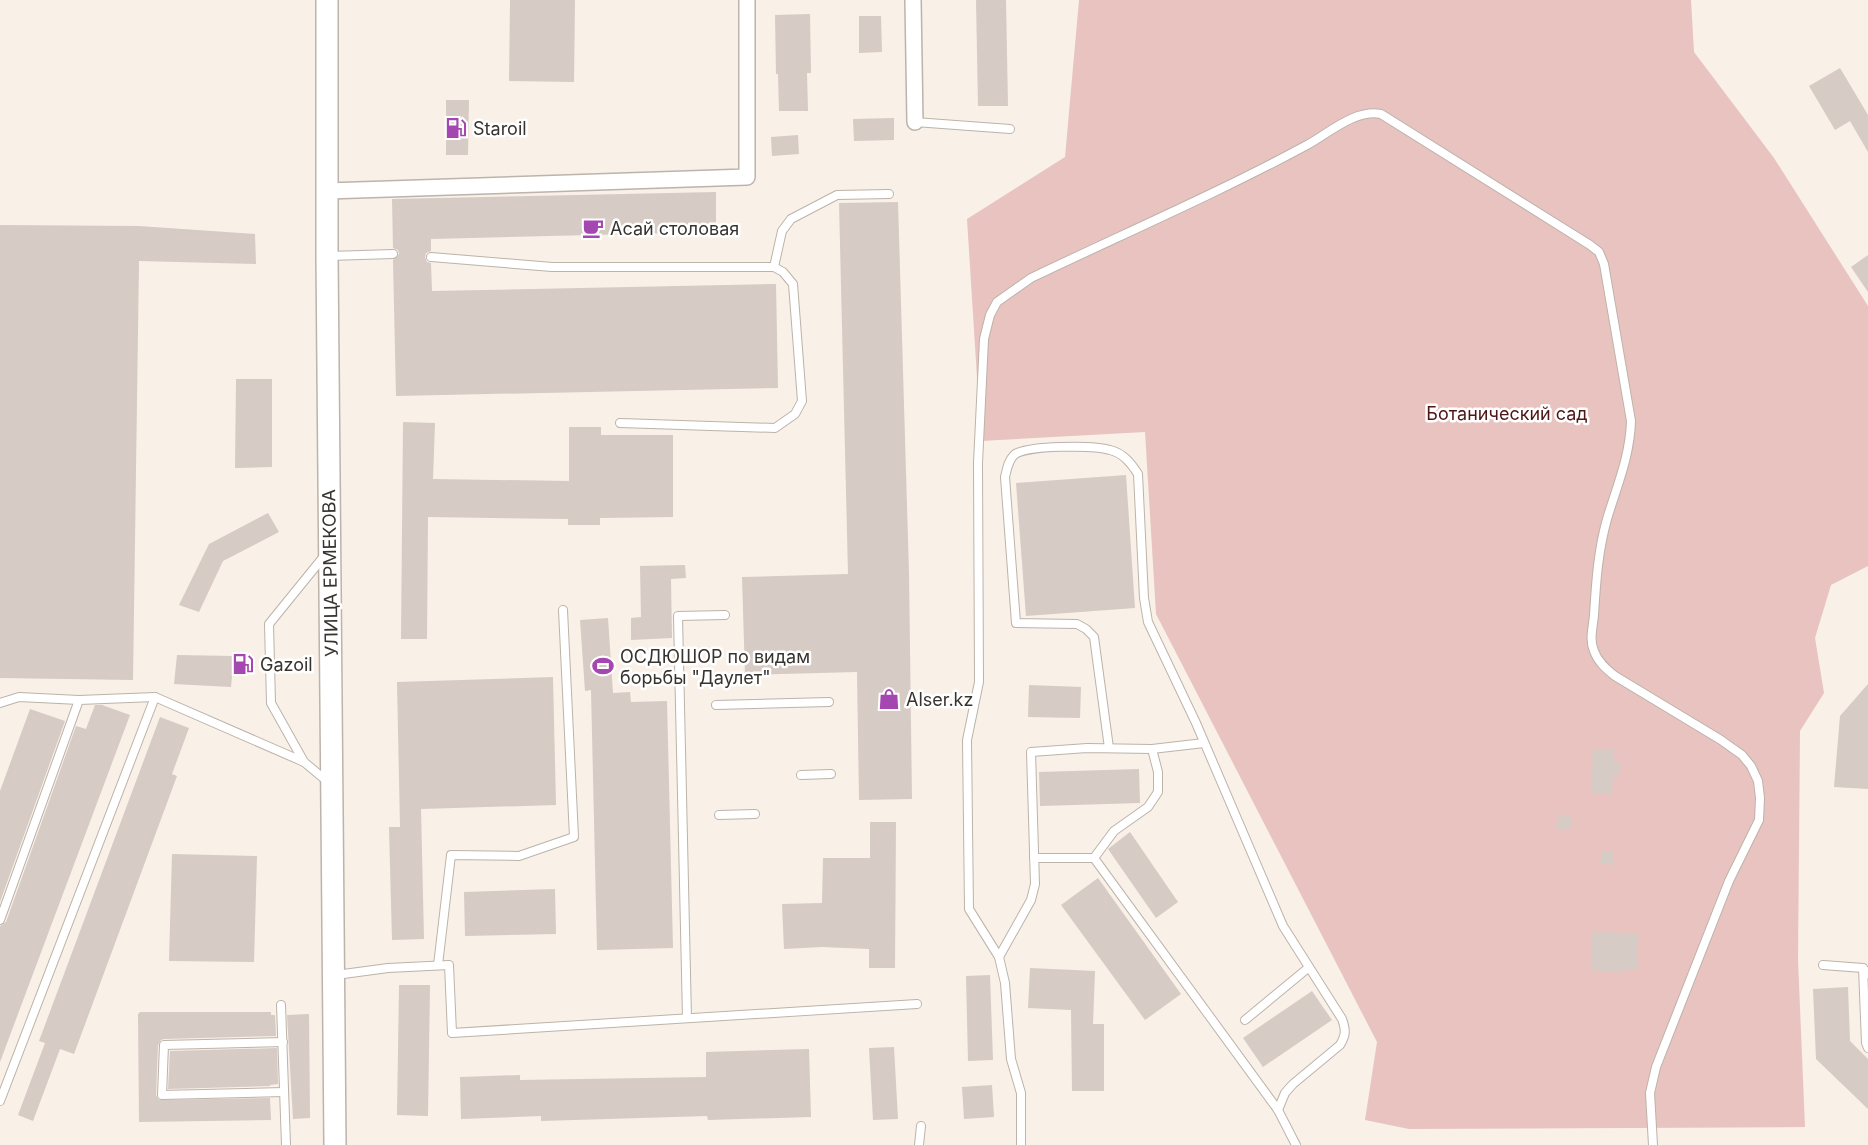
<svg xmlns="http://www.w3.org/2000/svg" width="1868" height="1145" font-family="Inter,sans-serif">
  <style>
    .green { fill: #e8c3c0 }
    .building { fill: #d7cbc5 }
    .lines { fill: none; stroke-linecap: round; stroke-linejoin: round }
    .service-casing { stroke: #bcb3aa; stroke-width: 10 }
    .minor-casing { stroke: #bcb3aa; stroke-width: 18 }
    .secondary-casing { stroke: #bcb3aa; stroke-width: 24 }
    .service { stroke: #fff; stroke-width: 8 }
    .minor { stroke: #fff; stroke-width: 15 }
    .secondary { stroke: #fff; stroke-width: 21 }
    .labels { text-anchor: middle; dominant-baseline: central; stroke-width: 5; stroke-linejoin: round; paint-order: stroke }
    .poi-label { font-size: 18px; fill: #37332f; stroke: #fff; text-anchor: start }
    .park-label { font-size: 18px; fill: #4e1616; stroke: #fff }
    .street-label { font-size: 18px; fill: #37332f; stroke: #fff }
  </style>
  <rect width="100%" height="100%" fill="#f9f0e7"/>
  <path class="green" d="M1079,0H1691L1694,52L1774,158L1868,306V566L1831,585L1815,638L1824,693L1800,731L1798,960L1805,1127L1409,1129L1365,1120L1377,1042L1156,614L1145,432L981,441L967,219L1065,157Z"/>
  <g class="building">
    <path d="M510,0H575L574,82L509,81Z"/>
    <path d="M976,0H1006L1008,106H978Z"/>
    <path d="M810,14L811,73H807L808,111H779L778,74H776L775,15Z"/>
    <path d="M859,16H881L882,52L859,53Z"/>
    <path d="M1840,68L1868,115V152L1850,121L1835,130L1809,86Z"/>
    <path d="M446,100H469L468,155H446Z"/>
    <path d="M894,118V140L854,141L853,119Z"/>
    <path d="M798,135L799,154L772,156L771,137Z"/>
    <path d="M716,192V232L431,239V251L426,253L425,257L427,262L431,263L432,291L776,284L778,388L396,396L393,260L399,254L398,250L393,248L392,199Z"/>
    <path d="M898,202L909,573L912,799L859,800L857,672L745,675L742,577L848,574L839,203Z"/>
    <path d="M0,225L139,226L255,234L256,264L139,261L133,680L0,678Z"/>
    <path d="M1868,255V292L1851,267Z"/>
    <path d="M236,379H272V467L235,468Z"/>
    <path d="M403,422L435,423L433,479L569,481V427H601V435H673V517L600,518V525H568V519L428,517L427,639H401Z"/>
    <path d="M1126,475L1135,608L1026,616L1016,483Z"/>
    <path d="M268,513L279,532L223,561L199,612L179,605L209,544Z"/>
    <path d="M685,565L686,578L671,579L672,638L631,640V618L641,617L640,566Z"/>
    <path d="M608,618L613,693L630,692L631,702L667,701L673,948L597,950L591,690L585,691L580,620Z"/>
    <path d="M177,655L234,656L231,687L174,684Z"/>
    <path d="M553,677L556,805L421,809L424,939L392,940L389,827H400L397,682Z"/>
    <path d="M1868,684V789L1834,787L1840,716Z"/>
    <path d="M1029,685L1081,687L1080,718L1028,717Z"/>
    <path d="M95,705H102L130,715L0,1062V926L6,922L76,726L86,729Z"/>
    <path d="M30,709L65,721L0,902V791Z"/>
    <path d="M160,717L189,728L172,774L177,776L74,1054L60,1049L33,1121L18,1115L45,1043L39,1041Z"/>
    <path d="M1593,749L1614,750V762H1619V776H1613L1612,794L1591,793Z"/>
    <path d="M1139,769L1140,803L1040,806L1039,772Z"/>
    <path d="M1559,814L1572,816L1570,830L1557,829Z"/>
    <path d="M870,822H896L895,968H869V949L822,947L784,949L782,904L822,903L823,858H870Z"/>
    <path d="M1130,832L1178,902L1156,918L1108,849Z"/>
    <path d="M1602,851L1614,852L1613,865L1600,863Z"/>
    <path d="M172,854L257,856L254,962L169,961Z"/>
    <path d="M1098,878L1181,994L1145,1020L1061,905Z"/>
    <path d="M555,889L556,934L465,936L464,892Z"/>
    <path d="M1592,932L1638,933L1637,970H1622V973L1591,970Z"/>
    <path d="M1030,968L1095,971L1093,1024H1104V1091H1072L1071,1010L1028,1008Z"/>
    <path d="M990,975L993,1060L968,1061L966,976Z"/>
    <path d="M399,985H430L428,1116L397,1115Z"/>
    <path d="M1848,987L1850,1041L1868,1059V1109L1816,1059L1813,989Z"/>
    <path d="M1312,991L1332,1020L1263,1067L1243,1038Z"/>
    <path d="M140,1012H271V1015H275L276,1036L164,1039L161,1040L158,1045L156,1095L159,1100L270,1098L271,1120L139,1122L138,1014Z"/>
    <path d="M309,1014L310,1118L293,1119L287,1015Z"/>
    <path d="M894,1047L898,1119L873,1120L869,1048Z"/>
    <path d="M277,1048L278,1084L270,1085V1086L168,1089L170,1051Z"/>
    <path d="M809,1049L811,1117L708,1120L707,1116L541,1121V1116L461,1119L460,1077L520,1075V1080L706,1077V1052Z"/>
    <path d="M992,1085L994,1117L964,1119L962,1087Z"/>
  </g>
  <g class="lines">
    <defs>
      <g id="service">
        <path d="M915,122L1010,129"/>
        <path d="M329,256L393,254"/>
        <path d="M431,257L552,267H774L783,272L793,284L802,401L795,414L775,428L620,423"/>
        <path d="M774,267L782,231L791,219L837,195L889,194"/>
        <path d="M325,555L269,624L271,703L304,762L328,782"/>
        <path d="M0,703L19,697L79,700"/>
        <path d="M716,705L829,702"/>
        <path d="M1109,748L1094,637L1086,629L1077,624L1016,623L1005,477C1007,469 1008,461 1014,455C1025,445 1095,445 1110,450C1123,453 1131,463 1138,474L1144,598L1148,622L1196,723L1283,926L1342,1019C1346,1030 1346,1035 1340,1045L1293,1084L1285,1093L1278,1110"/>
        <path d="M801,775L831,774"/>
        <path d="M719,815L755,814"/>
        <path d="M1034,858H1094"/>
        <path d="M1094,858L1278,1110L1296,1145"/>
        <path d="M1094,858L1114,831L1148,807L1158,792V772L1152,749"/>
        <path d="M0,920L79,700L155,697L304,762"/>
        <path d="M999,957L1031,900L1035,884L1031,752L1087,748L1152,749L1204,743"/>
        <path d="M438,965L451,855L519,856L574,837L563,610"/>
        <path d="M1823,965L1863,968"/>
        <path d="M1868,974L1863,968L1866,1043L1868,1048"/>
        <path d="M336,975L388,968L449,965L452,1033L917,1004"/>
        <path d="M281,1005L286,1145"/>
        <path d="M687,1018L678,616L725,615"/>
        <path d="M1245,1020L1308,968"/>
        <path d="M283,1042L164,1045L162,1095L284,1092"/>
        <path d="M0,1101L155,697"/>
        <path d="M919,1145L921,1126"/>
        <path d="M1021,1145V1093L1011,1059L1005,983L999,957L969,909L967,740L979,682L978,463L984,339L990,315L997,302L1031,278C1123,234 1218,193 1307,145C1329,133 1355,109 1381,114L1590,245L1599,252L1604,264L1631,421C1630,456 1617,486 1607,519C1598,551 1596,582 1594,615C1593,628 1589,639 1594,651C1598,662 1606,669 1615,676L1721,740L1742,755L1751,766L1758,781L1760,798L1759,820L1729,881L1656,1067L1650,1093L1653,1145"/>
      </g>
      <g id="minor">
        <path d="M913,0L915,122"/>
        <path d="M327,191L747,177V0"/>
      </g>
      <path id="secondary" d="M327,0V256L335,1145"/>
    </defs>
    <use href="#service" class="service-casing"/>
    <use href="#minor" class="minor-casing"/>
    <use href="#secondary" class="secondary-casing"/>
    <use href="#service" class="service"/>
    <use href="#minor" class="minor"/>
    <use href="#secondary" class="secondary"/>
  </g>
  <defs>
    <symbol id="fuel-bare" viewBox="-9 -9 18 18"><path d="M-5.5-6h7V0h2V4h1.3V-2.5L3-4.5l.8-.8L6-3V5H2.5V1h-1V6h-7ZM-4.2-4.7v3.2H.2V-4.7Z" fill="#a547b0" stroke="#fff" stroke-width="2.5" paint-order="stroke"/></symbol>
    <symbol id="cafe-bare" viewBox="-9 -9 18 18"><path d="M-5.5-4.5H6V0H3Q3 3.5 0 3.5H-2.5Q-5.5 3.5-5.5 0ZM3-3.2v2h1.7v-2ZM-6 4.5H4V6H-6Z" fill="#a547b0" stroke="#fff" stroke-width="2.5" paint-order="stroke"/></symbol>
    <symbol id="stadium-bare" viewBox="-9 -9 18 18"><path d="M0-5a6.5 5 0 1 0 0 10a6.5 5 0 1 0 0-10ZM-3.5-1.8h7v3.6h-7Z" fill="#a547b0" stroke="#fff" stroke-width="2.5" paint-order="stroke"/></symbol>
    <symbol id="shop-bare" viewBox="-9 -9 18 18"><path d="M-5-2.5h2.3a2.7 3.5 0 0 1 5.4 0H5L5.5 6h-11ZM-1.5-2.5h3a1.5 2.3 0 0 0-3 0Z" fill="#a547b0" stroke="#fff" stroke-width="2.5" paint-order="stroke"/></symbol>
  </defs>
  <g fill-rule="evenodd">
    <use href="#fuel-bare" x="441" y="113" width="30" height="30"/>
    <use href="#cafe-bare" x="578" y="213" width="30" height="30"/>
    <use href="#fuel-bare" x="228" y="649" width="30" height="30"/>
    <use href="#stadium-bare" x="588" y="651" width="30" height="30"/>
    <use href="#shop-bare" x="874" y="684" width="30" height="30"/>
  </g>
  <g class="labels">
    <g class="poi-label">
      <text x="473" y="128">Staroil</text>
      <text x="610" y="228">Асай столовая</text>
      <text x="620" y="656">ОСДЮШОР по видам<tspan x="620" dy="21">борьбы "Даулет"</tspan></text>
      <text x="260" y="664">Gazoil</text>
      <text x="906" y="699">Alser.kz</text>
    </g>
    <g class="park-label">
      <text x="1507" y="413">Ботанический сад</text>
    </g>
    <g class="street-label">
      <text transform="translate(330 573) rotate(-91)">УЛИЦА ЕРМЕКОВА</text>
    </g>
  </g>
</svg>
